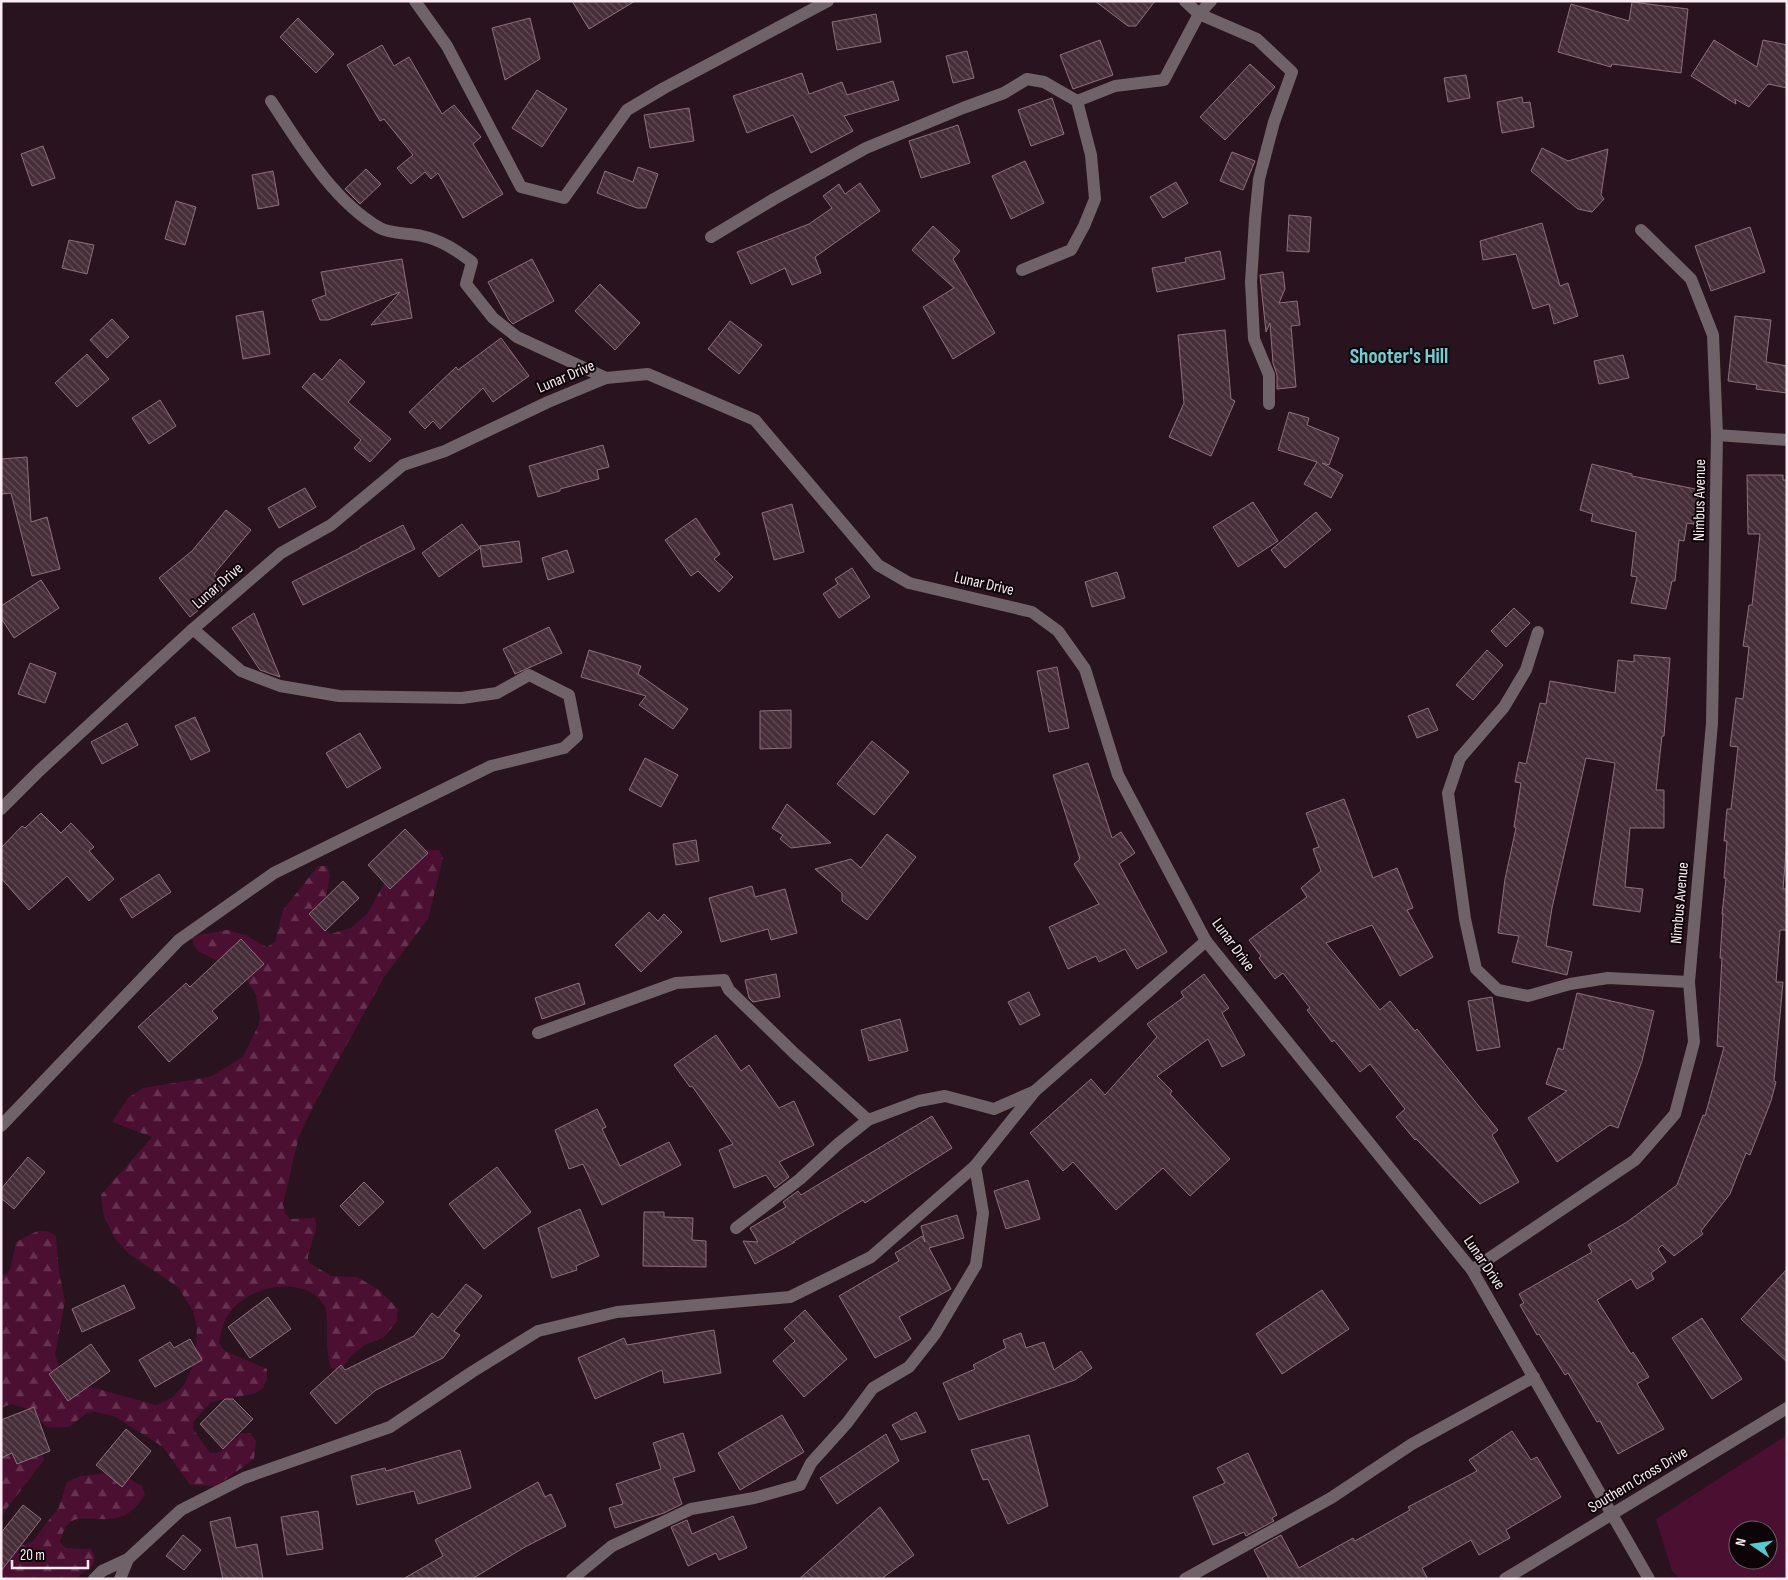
<svg xmlns="http://www.w3.org/2000/svg" width="1788" height="1580" font-family="'Sofia Sans Condensed',sans-serif">
  <style>
    .forest { fill: url(#forest-firs) }
    .pitch { fill: #4b0f32; fill-rule: evenodd }
    .building { fill: url(#building-back-hatch); stroke: #8c707d }
    .lines { fill: none; stroke-linecap: round; stroke-linejoin: round }
    .minor { stroke: #6f6268; stroke-width: 12 }
    .labels { text-anchor: middle; dominant-baseline: central; stroke-width: 4; stroke-linejoin: round; paint-order: stroke }
    .street-label { font-size: 16px; fill: #fbebf2; stroke: #0c0407 }
    .district-label { font-size: 21px; font-weight: bold; fill: #66d3d8; stroke: #0c0407 }
  </style>
  <defs>
    <pattern id="forest-firs" width="22" height="20" patternUnits="userSpaceOnUse" patternTransform="scale(1.25)"><rect width="22" height="20" fill="#4b0f32"/><path d="M5 1l3.5 6h-7zM16 11l3.5 6h-7z" fill="#663250"/></pattern>
    <pattern id="building-back-hatch" width="6" height="6" patternUnits="userSpaceOnUse" patternTransform="scale(1.25)"><rect width="6" height="6" fill="#462e39"/><path d="M-1 5l2 2M0 0l6 6M5-1l2 2" fill="none" stroke="#624c56"/></pattern>
  </defs>
  <rect width="100%" height="100%" fill="#29131e"/>
  <g class="forest">
    <path d="M414,850H439L443,858L428,919L384,977L318,1097L299,1136L283,1204L285,1213L290,1219L315,1218C320,1234 307,1244 308,1262L331,1276L357,1277L379,1290L398,1309L397,1321L384,1337L365,1345L351,1356L340,1371L331,1368C326,1354 327,1337 327,1322C326,1317 327,1311 325,1307C308,1274 250,1285 231,1311C223,1321 221,1331 219,1343L225,1351L267,1369V1379L263,1388L256,1393L211,1402L194,1421L193,1429L210,1453L220,1452L241,1433H250L256,1441L254,1459L216,1486L190,1485L163,1447L114,1416L95,1412L87,1413L69,1427H47L28,1409L11,1404L1,1408V1275L7,1274L11,1267L16,1242C31,1235 41,1224 56,1236L59,1273L65,1301L55,1354L62,1375L69,1381L156,1405L172,1398L184,1385L195,1362L197,1328L193,1311L178,1287L129,1254L116,1240L104,1216L101,1195L152,1137L112,1122L128,1098L143,1088L210,1077L243,1057L258,1026L260,1018L256,995L243,974L198,951L193,944L192,936L227,930L245,935L267,947L275,942L283,910L318,866H327L330,875L321,924L331,934L351,928L367,914L396,863Z"/>
    <path d="M35,1448L43,1452L44,1460L1,1516V1454Z"/>
    <path d="M117,1472L142,1486L145,1494C120,1538 86,1507 68,1524C64,1528 62,1536 60,1542L66,1548L91,1549L95,1557L93,1565L75,1579H1V1555L7,1550L32,1542L59,1507L67,1482L81,1476Z"/>
  </g>
  <path class="pitch" d="M1787,1435V1579H1680L1672,1571L1656,1519ZM1738,1530H1768V1560H1738Z"/>
  <g class="building">
    <path d="M572,1H635L589,29Z"/>
    <path d="M1095,1H1155L1136,26H1128Z"/>
    <path d="M1632,2L1688,9L1681,73L1612,64L1611,67L1558,52L1571,4L1629,21Z"/>
    <path d="M876,14L881,42L837,50L832,22Z"/>
    <path d="M298,18L334,54L316,73L280,37Z"/>
    <path d="M530,18L540,59L505,80L492,28Z"/>
    <path d="M1100,40L1113,75L1073,89L1060,55Z"/>
    <path d="M1714,40L1757,67L1763,40L1787,45V88L1768,84L1749,107L1735,99L1736,104L1691,76Z"/>
    <path d="M382,45L394,66L409,57L442,114L454,105L481,137L473,144L503,194L463,218L438,173L431,179L425,172L411,184L397,168L413,155L384,119L380,121L347,65Z"/>
    <path d="M967,51L974,78L953,83L946,56Z"/>
    <path d="M1250,64L1275,87L1225,140L1200,117Z"/>
    <path d="M802,73L809,94L842,82L847,95L893,81L899,100L844,116L853,131L811,153L793,115L747,133L733,96Z"/>
    <path d="M1466,75L1470,98L1448,102L1444,78Z"/>
    <path d="M537,90L567,109L542,147L512,128Z"/>
    <path d="M1522,97L1523,103L1530,102L1534,127L1502,133L1497,102Z"/>
    <path d="M1052,98L1064,134L1031,146L1018,110Z"/>
    <path d="M689,108L694,141L650,148L644,115Z"/>
    <path d="M958,125L970,163L921,178L909,141Z"/>
    <path d="M43,146L55,178L32,186L21,154Z"/>
    <path d="M1542,148L1568,161L1608,149L1601,195L1604,199L1592,212L1578,209L1531,171Z"/>
    <path d="M1232,152L1255,161L1243,190L1220,181Z"/>
    <path d="M1025,161L1044,203L1011,219L992,176Z"/>
    <path d="M638,167L658,174L646,208H637L597,193L605,171L633,182Z"/>
    <path d="M366,169L381,184L360,204L345,189Z"/>
    <path d="M273,171L279,205L258,209L252,175Z"/>
    <path d="M1176,182L1188,203L1163,218L1150,197Z"/>
    <path d="M860,183L880,211L815,257L821,273L792,285L785,268L751,284L737,252L809,224L832,208L823,196L839,184L845,194Z"/>
    <path d="M176,201L196,207L185,245L165,239Z"/>
    <path d="M1289,215L1311,217L1309,252L1287,251Z"/>
    <path d="M1542,223L1560,286L1568,283L1578,316L1554,324L1549,304L1533,309L1516,254L1483,260L1480,241Z"/>
    <path d="M933,226L960,251L953,259L995,333L953,359L923,307L954,288L912,250Z"/>
    <path d="M1750,227L1765,272L1711,291L1695,246Z"/>
    <path d="M69,240L94,245L87,274L62,268Z"/>
    <path d="M1220,251L1225,279L1157,292L1152,268L1186,262L1185,258Z"/>
    <path d="M402,259L412,318L371,325L400,292L328,320H320L312,300L326,295L321,272Z"/>
    <path d="M532,259L554,301L513,324L509,320L488,282Z"/>
    <path d="M1283,272L1285,289L1279,303L1297,301L1300,325L1291,326L1296,387L1277,389V375L1273,363L1270,323L1266,332L1260,275Z"/>
    <path d="M600,284L640,323L615,350L575,311Z"/>
    <path d="M263,311L270,354L243,359L236,316Z"/>
    <path d="M1735,316L1771,320L1766,362L1787,366V393L1756,389L1757,385L1728,381Z"/>
    <path d="M112,319L129,337L107,358L90,340Z"/>
    <path d="M730,321L762,345L739,374L708,349Z"/>
    <path d="M1225,330L1231,399L1235,401L1211,456L1169,437L1184,403L1178,335Z"/>
    <path d="M501,338L529,376L493,402L483,388L440,429L433,421L425,429L409,412L456,367L458,370Z"/>
    <path d="M87,354L109,379L77,407L55,383Z"/>
    <path d="M1623,355L1629,378L1599,384L1594,361Z"/>
    <path d="M340,359L365,382L348,402L391,439L370,462L354,448L361,440L302,387L314,373L322,380Z"/>
    <path d="M160,400L176,426L149,444L132,418Z"/>
    <path d="M1289,412L1309,418L1307,425L1339,438L1329,465L1322,463L1343,475L1331,498L1304,484L1317,462L1278,450Z"/>
    <path d="M603,445L609,467L597,470L599,479L560,489V491L538,497L529,466Z"/>
    <path d="M27,457L31,522L47,517L60,569L32,576L11,493L1,494V459Z"/>
    <path d="M1592,464L1632,474V476L1700,490L1694,524L1687,523L1684,541L1679,540L1675,581H1672L1666,609L1631,603L1637,577L1631,576L1636,532L1591,521L1593,514L1580,510Z"/>
    <path d="M1747,475H1783V480H1787V840L1783,889H1787V930H1780L1776,982H1783L1774,1081L1776,1082L1771,1101L1750,1155L1746,1153L1730,1194L1701,1231L1703,1234L1674,1256L1662,1245L1658,1249L1666,1262L1651,1273L1654,1279L1637,1289L1631,1279L1597,1300L1631,1354L1633,1352L1649,1377L1637,1384L1664,1429L1618,1454L1600,1421L1597,1422L1568,1373L1565,1375L1539,1334L1537,1335L1520,1305L1524,1303L1519,1294L1592,1252L1588,1245L1627,1222L1677,1185L1703,1115L1705,1116L1724,1047L1717,1046L1722,958H1720L1723,914H1722L1726,878H1724L1727,841H1724L1727,809H1731L1738,747L1730,746L1736,698L1743,699L1749,647L1743,646L1749,605H1752L1760,534H1748Z"/>
    <path d="M305,488L316,507L279,528L268,508Z"/>
    <path d="M1253,502L1278,541L1238,567L1213,527Z"/>
    <path d="M792,504L804,552L774,560L762,513Z"/>
    <path d="M226,510L251,530L214,574L222,584V591L190,617L159,578L192,551Z"/>
    <path d="M1316,512L1331,530L1285,568L1271,550Z"/>
    <path d="M696,518L720,554L714,559L733,577L719,592L698,571L691,576L665,540Z"/>
    <path d="M462,524L480,548L439,577L422,553Z"/>
    <path d="M403,525L415,549L303,605L292,582L360,548V547Z"/>
    <path d="M519,541L522,562L483,567L480,546Z"/>
    <path d="M567,550L574,572L548,580L542,558Z"/>
    <path d="M852,568L870,597L839,618L823,594L838,584L835,579Z"/>
    <path d="M1117,572L1125,598L1092,607L1085,582Z"/>
    <path d="M41,580L59,608L14,638L1,618V606Z"/>
    <path d="M1514,608L1530,623L1506,647L1491,631Z"/>
    <path d="M254,613L280,677L260,670L232,628Z"/>
    <path d="M549,627L562,653L515,674L503,649Z"/>
    <path d="M589,650L641,666L638,674L688,709L673,729L639,705L646,696L581,677Z"/>
    <path d="M1487,650L1503,665L1473,700L1456,685Z"/>
    <path d="M1634,655L1670,658L1664,736H1662L1656,790H1664V828H1630L1625,887L1643,889L1640,912L1593,905L1615,763L1586,758L1552,908L1546,946L1572,952L1567,975L1512,962L1519,936L1498,933L1505,879L1516,828L1514,827L1521,783L1515,782L1519,762L1526,764L1540,703L1546,704L1550,681L1615,693L1618,660L1634,662Z"/>
    <path d="M30,663L56,673L45,703L18,694Z"/>
    <path d="M1057,667L1069,728L1049,732L1037,671Z"/>
    <path d="M1428,708L1438,730L1417,738L1408,716Z"/>
    <path d="M791,710V748L760,749V711Z"/>
    <path d="M195,717L210,751L191,760L175,726Z"/>
    <path d="M127,723L138,745L102,764L91,742Z"/>
    <path d="M360,733L381,768L347,788L326,753Z"/>
    <path d="M872,741L909,772L874,815L837,784Z"/>
    <path d="M645,758L678,775L661,807L629,790Z"/>
    <path d="M1088,763L1112,838L1121,832L1135,853L1119,864L1167,952L1137,969L1125,949L1099,962L1096,956L1068,969L1049,927L1099,904L1074,864L1080,859L1053,775Z"/>
    <path d="M1344,799L1373,878L1397,868L1413,908L1407,910L1433,957L1400,976L1372,925L1326,943L1380,1010L1390,1001L1415,1031L1417,1029L1498,1130L1492,1135L1519,1182L1480,1204L1416,1139L1415,1140L1396,1117L1405,1109L1370,1064L1360,1072L1334,1040L1332,1042L1307,1010L1310,1008L1283,973L1275,979L1259,958L1261,956L1249,940L1307,897L1301,888L1321,871L1313,849L1319,847L1306,813Z"/>
    <path d="M787,804L831,843L791,848L780,839L783,835L772,828Z"/>
    <path d="M41,813L61,833L71,823L94,847L89,851L114,879L89,901L67,876L29,910L1,878V848L22,826L25,828Z"/>
    <path d="M405,829L428,853L390,889L368,865Z"/>
    <path d="M887,834L916,857L867,920L842,901V893L815,869L851,859L861,868Z"/>
    <path d="M696,840L699,861L676,865L673,844Z"/>
    <path d="M159,874L171,892L132,918L120,899Z"/>
    <path d="M343,881L359,898L325,931L309,914Z"/>
    <path d="M752,886L755,897L785,889L797,933L771,940L768,929L721,942L709,898Z"/>
    <path d="M649,912L658,921L664,914L682,932L641,972L615,945Z"/>
    <path d="M241,939L264,964L212,1011L218,1018L169,1062L138,1027L186,983L190,987Z"/>
    <path d="M776,974L780,997L753,1002L749,998L745,980Z"/>
    <path d="M1204,974L1229,1008L1222,1013L1245,1055L1222,1067L1208,1039L1157,1076L1172,1091L1170,1094L1230,1159L1190,1196L1163,1168L1116,1210L1073,1162L1063,1171L1030,1133L1091,1079L1105,1095L1157,1037L1147,1024L1184,997L1181,992Z"/>
    <path d="M579,983L585,1004L542,1019L535,998Z"/>
    <path d="M1029,992L1040,1015L1020,1025L1008,1002Z"/>
    <path d="M1577,993L1654,1011L1642,1061L1618,1128L1610,1125L1557,1162L1528,1118L1567,1091L1546,1084L1558,1048L1563,1050Z"/>
    <path d="M1492,997L1500,1047L1477,1051L1468,1001Z"/>
    <path d="M900,1019L908,1051L869,1061L861,1030Z"/>
    <path d="M716,1035L741,1071L749,1065L779,1108L794,1101L814,1145L779,1162L789,1177L775,1188L766,1175L734,1188L719,1150L733,1144L692,1086L690,1087L674,1065Z"/>
    <path d="M597,1109L606,1127L602,1129L620,1166L669,1142L681,1165L602,1205L583,1164L569,1169L555,1130Z"/>
    <path d="M932,1116L952,1148L865,1203L863,1200L793,1242H795L755,1264L743,1241L758,1242L750,1228L786,1207L783,1202L798,1191L801,1195Z"/>
    <path d="M28,1157L45,1172L14,1209L1,1198V1189Z"/>
    <path d="M497,1167L531,1212L484,1249L449,1204Z"/>
    <path d="M1028,1180L1040,1219L1006,1229L994,1191Z"/>
    <path d="M364,1182L384,1202L359,1226L340,1206Z"/>
    <path d="M580,1209L599,1256L576,1266L577,1270L552,1278L538,1228Z"/>
    <path d="M644,1212H664V1217L693,1218L692,1240L706,1241V1267L643,1266Z"/>
    <path d="M957,1215L964,1238L929,1248L951,1289L899,1317L911,1339L875,1358L839,1296L899,1261L895,1253L922,1236L925,1242L921,1226Z"/>
    <path d="M1787,1269V1362L1741,1319Z"/>
    <path d="M466,1284L482,1296L454,1331L460,1335L443,1358L376,1390L336,1424L310,1393L341,1365L345,1370L414,1336L432,1313L438,1318Z"/>
    <path d="M124,1285L135,1308L82,1332L72,1309Z"/>
    <path d="M1322,1290L1349,1329L1282,1374L1256,1334Z"/>
    <path d="M268,1297L291,1329L250,1358L228,1327Z"/>
    <path d="M805,1310L847,1359L804,1397L773,1361L795,1341L784,1329Z"/>
    <path d="M1702,1318L1742,1379L1712,1399L1672,1338Z"/>
    <path d="M714,1330L721,1373L664,1383L662,1370L595,1399L578,1358L624,1338L627,1345Z"/>
    <path d="M1021,1333L1026,1348L1044,1342L1054,1370L1081,1351L1092,1368L1075,1380L959,1420L943,1383L975,1369L973,1365L1006,1348L1003,1340Z"/>
    <path d="M190,1339L202,1360L155,1387L139,1360L170,1342L174,1348Z"/>
    <path d="M91,1344L110,1371L68,1401L49,1374Z"/>
    <path d="M225,1399H233L253,1419L223,1449L200,1424Z"/>
    <path d="M34,1407L50,1451L17,1464L12,1453L1,1458V1420Z"/>
    <path d="M916,1412L926,1432L901,1440L892,1425Z"/>
    <path d="M782,1415L804,1452L740,1490L718,1453Z"/>
    <path d="M126,1429L151,1451L122,1487L96,1465Z"/>
    <path d="M1512,1431L1531,1460L1537,1457L1561,1497L1506,1530L1510,1538L1479,1555L1471,1540L1422,1568L1428,1579H1269L1254,1550L1281,1535L1299,1568L1353,1538L1355,1541L1410,1510L1408,1507L1477,1471L1469,1460Z"/>
    <path d="M683,1433L695,1471L673,1478L682,1504L664,1513L615,1528L609,1508L623,1504L616,1484L661,1469L653,1443Z"/>
    <path d="M886,1434L899,1461L837,1504L820,1478Z"/>
    <path d="M1029,1435L1048,1506L1008,1524L988,1479L983,1480L971,1450Z"/>
    <path d="M460,1450L471,1488L418,1504L414,1491L357,1505L351,1476L385,1468L386,1471Z"/>
    <path d="M1248,1453L1277,1515L1272,1518L1274,1521L1246,1536L1244,1532L1213,1545L1193,1497L1225,1483L1217,1468Z"/>
    <path d="M538,1482L545,1497L551,1494L566,1526L525,1547L472,1579H403L443,1556L435,1540Z"/>
    <path d="M23,1505L41,1519L1,1571V1533Z"/>
    <path d="M880,1507L914,1555L881,1579H799Z"/>
    <path d="M318,1511L323,1549L287,1555L281,1517Z"/>
    <path d="M733,1516L747,1548L719,1560L716,1553L688,1566L671,1527L687,1520L692,1534Z"/>
    <path d="M230,1517L236,1548L257,1544L263,1579H223L210,1522Z"/>
    <path d="M183,1535L201,1550L184,1570L166,1556Z"/>
  </g>
  <g class="lines">
    <g class="minor">
      <path d="M415,1L447,46L521,187L564,198L627,110L664,88L828,1"/>
      <path d="M1185,1L1199,14L1257,39L1292,72L1274,122L1259,179L1255,219L1251,282L1254,339L1269,375V404"/>
      <path d="M271,101C300,145 333,201 380,228C390,234 410,233 422,236C441,240 456,250 472,262L466,284L493,318L517,337L606,378"/>
      <path d="M711,237L774,199L866,148L963,108L1004,93L1027,79L1044,82L1077,101L1115,86L1164,80L1199,14L1211,1"/>
      <path d="M1022,270L1071,250L1084,226L1095,199L1091,155L1077,101"/>
      <path d="M1717,435L1787,440"/>
      <path d="M1538,632L1526,670L1504,707L1460,758L1448,793L1465,919L1476,969L1498,990L1528,996L1570,984L1608,978L1689,982"/>
      <path d="M1,809L39,771L193,629L281,553L331,525L403,465L445,451L548,402L606,378L648,374L755,420L878,565L909,583L1032,612L1058,631L1085,669L1118,775L1206,941L1472,1270L1649,1579"/>
      <path d="M538,1033L676,983L724,980L729,990L795,1054L868,1120"/>
      <path d="M1,1126L179,940L274,873L491,766L564,748L577,736L569,695L529,675L497,693L462,698L339,696L280,686L241,671L193,629"/>
      <path d="M736,1228L800,1179L838,1144L868,1120L919,1101L945,1096L994,1109L1033,1092"/>
      <path d="M1472,1270L1635,1160L1675,1114L1694,1042L1689,982L1712,723L1717,435L1713,335L1691,279L1641,230"/>
      <path d="M94,1579L102,1571L128,1559L181,1510L244,1478L390,1427L472,1372L538,1331L617,1312L790,1297L871,1257L975,1166L1035,1091L1206,941"/>
      <path d="M120,1579L128,1559"/>
      <path d="M572,1579L612,1546L691,1509L754,1498L800,1485L811,1463L847,1423L873,1388L909,1367L935,1334L976,1265L983,1213L975,1166"/>
      <path d="M1185,1579L1331,1498L1412,1444L1534,1377"/>
      <path d="M1505,1579L1787,1408"/>
    </g>
  </g>
  <g class="labels">
    <g class="street-label">
      <text transform="translate(566 377) rotate(-23)">Lunar Drive</text>
      <text transform="translate(1700 500) rotate(-89)">Nimbus Avenue</text>
      <text transform="translate(984 584) rotate(13)">Lunar Drive</text>
      <text transform="translate(218 586) rotate(-41)">Lunar Drive</text>
      <text transform="translate(1680 903) rotate(-85)">Nimbus Avenue</text>
      <text transform="translate(1233 945) rotate(54)">Lunar Drive</text>
      <text transform="translate(1484 1263) rotate(56)">Lunar Drive</text>
      <text transform="translate(1638 1480) rotate(-31)">Southern Cross Drive</text>
    </g>
    <g class="district-label">
      <text x="1399" y="356">Shooter's Hill</text>
    </g>
  </g>
  <rect width="1788" height="1580" fill="none" stroke="#fbebf2" stroke-width="5"/>
  <g transform="translate(1753 1545) rotate(283)"><circle r="24" fill="#0c0407" stroke="#6c6065"/>
  <path d="M0-4L9 19L0 12L-9 19Z" fill="#51ccd2"/>
  <text y="-8" font-size="14" font-weight="bold" text-anchor="middle" fill="#fbebf2">N</text>
  </g>
  <path d="M12 1560v8h76v-8" fill="none" stroke="#fbebf2" stroke-width="2.5"/>
  <text x="20" y="1560" font-size="15" fill="#fbebf2" stroke="#0c0407" stroke-width="4" paint-order="stroke">20 m</text>
</svg>
